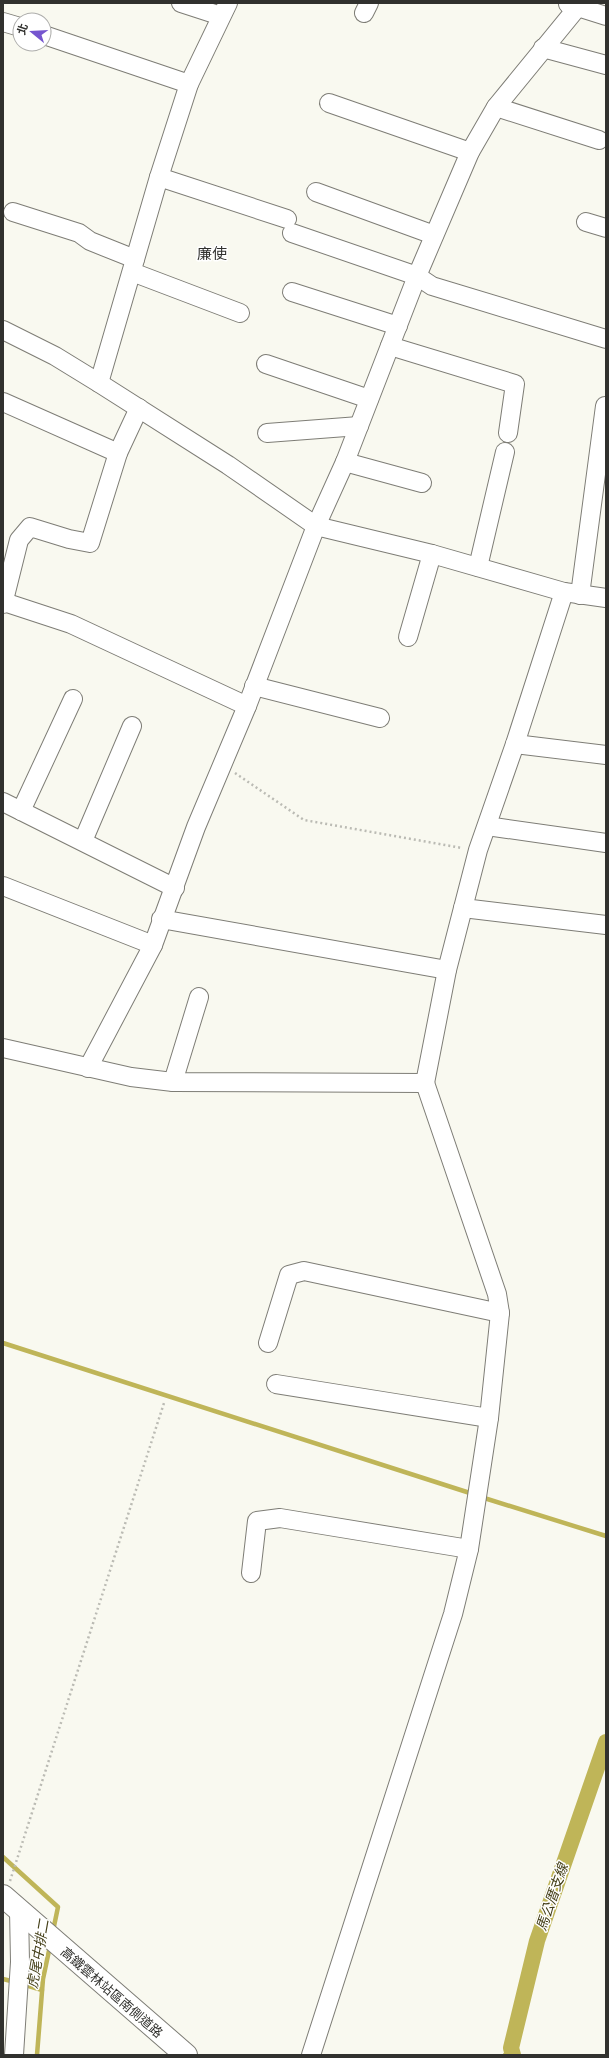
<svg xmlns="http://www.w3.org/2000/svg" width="609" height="2058" font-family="Cabin,'Noto Sans TC',sans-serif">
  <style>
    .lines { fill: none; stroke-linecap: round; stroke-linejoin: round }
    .stream { stroke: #bfb558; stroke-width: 4.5 }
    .canal { stroke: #bfb558; stroke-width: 16 }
    .minor-casing { stroke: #7e7d76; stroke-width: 20 }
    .major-casing { stroke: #7e7d76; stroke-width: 24 }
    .path { stroke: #bbbbb4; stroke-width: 2.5; stroke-dasharray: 2 3; stroke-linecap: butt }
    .minor { stroke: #fff; stroke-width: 18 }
    .major { stroke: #fff; stroke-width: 22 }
    .labels { text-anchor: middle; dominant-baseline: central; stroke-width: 3; stroke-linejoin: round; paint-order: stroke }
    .street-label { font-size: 13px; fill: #31312e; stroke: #fff }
    .water-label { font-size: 14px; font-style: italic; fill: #454019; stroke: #fff }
    .quarter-label { font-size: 15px; fill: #31312e; stroke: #fff }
  </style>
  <rect width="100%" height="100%" fill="#f9f9f0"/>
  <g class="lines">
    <g class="stream">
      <path d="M3,1343L473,1494"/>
      <path d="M481,1497L606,1536"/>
      <path d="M3,1857L58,1907L53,1931"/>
      <path d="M3,1979L15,1982"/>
      <path d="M22,1984L42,1990"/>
      <path d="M37,2055L43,1979L50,1946"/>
      <path d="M505,2055L511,2048"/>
    </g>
    <path class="canal" d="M513,2055L511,2048L537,1941L606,1742"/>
    <defs>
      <g id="minor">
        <path d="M181,3L221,16"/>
        <path d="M568,4L606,16"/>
        <path d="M364,13L369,3"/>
        <path d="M3,22L20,27"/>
        <path d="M44,35L189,84"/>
        <path d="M543,48L606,65"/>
        <path d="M329,103L470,152"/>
        <path d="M496,107L599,140"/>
        <path d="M159,177L287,219"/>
        <path d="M316,192L434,235"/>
        <path d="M13,212L79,233L90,241L135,259"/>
        <path d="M586,222L606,228"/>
        <path d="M292,233L417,276L432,286L606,339"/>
        <path d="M132,272L240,313"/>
        <path d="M292,292L398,326"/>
        <path d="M3,330L55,356L99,383L228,465L316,526L432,554L564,592L606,598"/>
        <path d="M390,346L515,384L508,433"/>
        <path d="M266,364L369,399"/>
        <path d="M99,383L159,177L189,84L228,3"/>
        <path d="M3,402L118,453"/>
        <path d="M267,433L359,426"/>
        <path d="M345,462L422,483"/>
        <path d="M478,567L505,452"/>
        <path d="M580,595L605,406"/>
        <path d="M4,602L71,624L247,706"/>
        <path d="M3,604L19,540L30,527L69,539L90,543L118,453L139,408"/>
        <path d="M408,637L432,554"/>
        <path d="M254,686L380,718"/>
        <path d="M515,744L606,755"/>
        <path d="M3,802L175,888"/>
        <path d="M21,811L73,699"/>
        <path d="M487,826L606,843"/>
        <path d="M83,841L132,726"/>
        <path d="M3,886L153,945"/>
        <path d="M463,908L606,925"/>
        <path d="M161,919L447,970"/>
        <path d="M3,1048L131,1077L173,1082L425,1083L447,970L478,850L515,744L564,592"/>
        <path d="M88,1068L153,945L196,827L247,706L316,526L345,462L417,276L470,152L496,107L581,3"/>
        <path d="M173,1082L199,997"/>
        <path d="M268,1343L289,1275L304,1271L500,1313"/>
        <path d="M276,1384L489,1418"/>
        <path d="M251,1573L257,1521L280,1518L469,1549"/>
        <path d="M14,2055L20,1962L19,1910"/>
        <path d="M311,2055L453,1614L469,1549L489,1418L500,1313L497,1294L425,1083"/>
      </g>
      <path id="major" d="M3,1896L186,2055"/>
    </defs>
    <use href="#minor" class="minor-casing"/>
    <use href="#major" class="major-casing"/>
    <g class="path">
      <path d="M235,773L304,820L462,848"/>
      <path d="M10,1881L164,1403"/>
    </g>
    <use href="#minor" class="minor"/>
    <use href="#major" class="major"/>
  </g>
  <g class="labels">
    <g class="street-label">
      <text transform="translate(112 1992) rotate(41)">高鐵雲林站區南側道路</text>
    </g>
    <g class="water-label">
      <text transform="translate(552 1897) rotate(-71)">馬公厝支線</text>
      <text transform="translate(38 1954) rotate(-80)">虎尾中排二</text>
    </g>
    <g class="quarter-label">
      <text x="212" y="254">廉使</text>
    </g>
  </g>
  <rect width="609" height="2058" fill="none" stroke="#31312e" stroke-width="8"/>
  <g transform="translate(32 32) rotate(288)"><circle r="19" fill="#ffffff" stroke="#adadab"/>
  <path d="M0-3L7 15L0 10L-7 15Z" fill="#7555cf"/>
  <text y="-6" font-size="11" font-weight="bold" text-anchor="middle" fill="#31312e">北</text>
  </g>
</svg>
